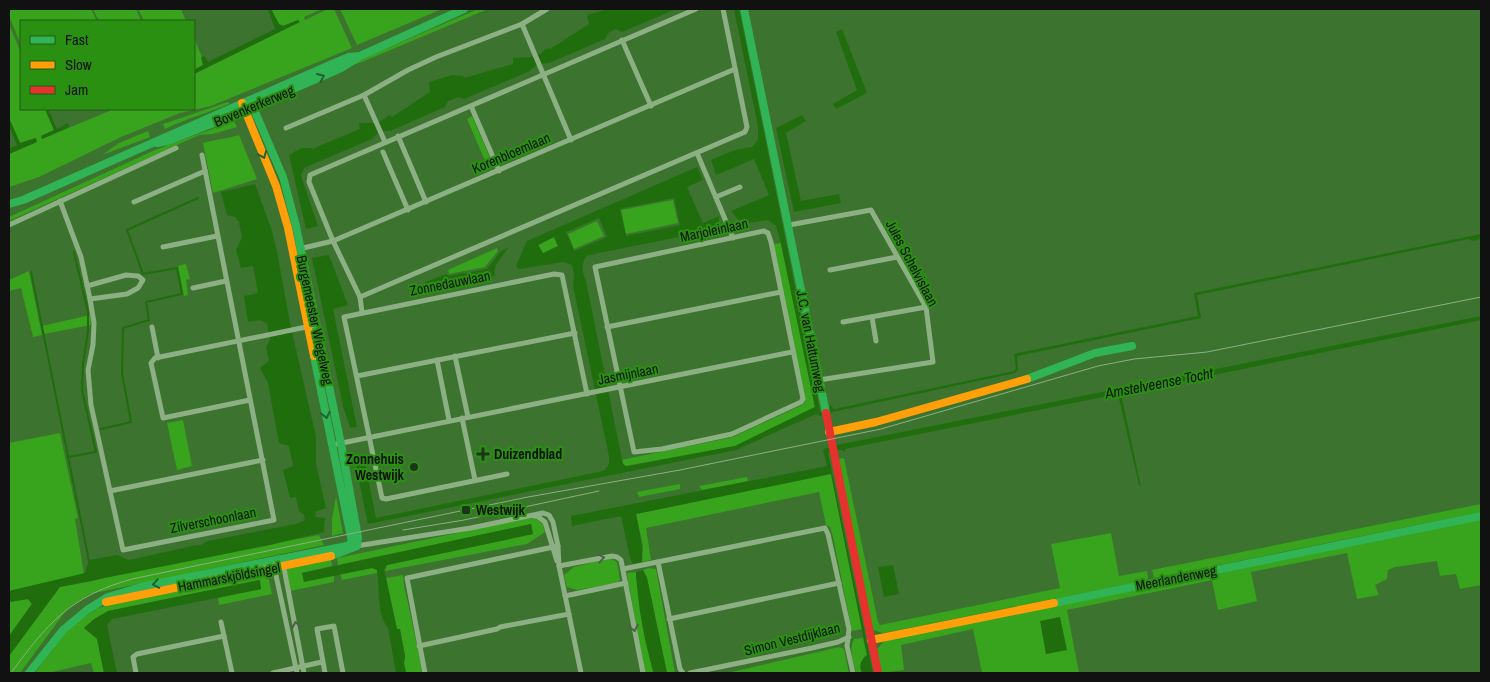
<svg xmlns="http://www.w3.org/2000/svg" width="1490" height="682" font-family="'Archivo Narrow',sans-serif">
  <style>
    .green { fill: #38a31d }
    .water { fill: #206d0e; fill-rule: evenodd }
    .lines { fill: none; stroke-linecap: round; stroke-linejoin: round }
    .stream { stroke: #206d0e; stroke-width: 2 }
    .street { stroke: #8caf83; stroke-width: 5 }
    .fast { stroke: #30b455; stroke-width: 8 }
    .slow { stroke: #ff9f0a; stroke-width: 8 }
    .jam { stroke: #e5322d; stroke-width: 8 }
    .tram { stroke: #8eaf86; stroke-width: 1 }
    .oneway { stroke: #206233 }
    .oneway2 { stroke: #4e604a }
    .poi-dot { fill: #20331c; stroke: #2a9012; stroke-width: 2 }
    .labels { text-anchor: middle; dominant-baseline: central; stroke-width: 4; stroke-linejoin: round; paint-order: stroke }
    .street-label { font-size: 14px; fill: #111; stroke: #2a9012 }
    .poi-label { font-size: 14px; font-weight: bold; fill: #111; stroke: #2a9012; text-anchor: start }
    .water-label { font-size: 15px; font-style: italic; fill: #111; stroke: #2a9012 }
  </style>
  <rect width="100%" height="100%" fill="#3c732f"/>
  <g class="green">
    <path d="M9,9H91L97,21H21V45L9,16Z"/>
    <path d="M93,9H136L141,21H99Z"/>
    <path d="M138,9H181L186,21H144Z"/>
    <path d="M271,9H322L304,17L305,20L328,9H334L352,48L211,106L180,113L121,137L39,177L9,187V154L36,142L35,138L20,143L9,118V24L21,53V109H45L54,130L42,136V139L114,109H194V74L299,22L298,20L283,26L279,24Z"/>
    <path d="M340,9H442L357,45Z"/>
    <path d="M478,9H488L362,62L350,66L369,56Z"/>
    <path d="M194,38L202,57L203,65L194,70Z"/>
    <path d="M228,102L229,104C208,113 185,119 165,129L163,124Z"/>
    <path d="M472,116L491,160L486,163L467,119Z"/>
    <path d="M234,121L237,127L213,134L199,135L9,221V217L155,150Z"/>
    <path d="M148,131L150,137L102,155L119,143Z"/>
    <path d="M239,135L257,179L213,193L203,143C215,139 227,139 239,135Z"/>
    <path d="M673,200L678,223L626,234L621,210Z"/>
    <path d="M597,221L604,236L574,249L568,234Z"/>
    <path d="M554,237L558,246L542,254L538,245Z"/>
    <path d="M781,243L815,407L735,446L625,466L621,460L733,437L802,405L805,402L804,397L773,244Z"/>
    <path d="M497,248L498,251L485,267L449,274L448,270Z"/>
    <path d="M186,264L190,279L186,280L188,295L184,296L178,266Z"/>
    <path d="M29,271L42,335L33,337L21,288L9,291V280Z"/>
    <path d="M90,315L91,325L44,334L42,326Z"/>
    <path d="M183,420L192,466L177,470L167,423Z"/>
    <path d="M60,433L78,518L75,519L84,574L9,591V443Z"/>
    <path d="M844,458L878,622L880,625L1060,588L1051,544L1111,533L1119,576L1147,571L1148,580L889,632L883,633L873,630L837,459Z"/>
    <path d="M831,473L862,629L852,631L833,537L830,527L826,525L819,492L646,528L651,560L642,562L643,546L636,514Z"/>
    <path d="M747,477L748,481L702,490L699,486Z"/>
    <path d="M680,484V489L639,497L637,492Z"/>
    <path d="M336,496L343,533L332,536V520Z"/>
    <path d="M1481,504V512L1154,578L1152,570Z"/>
    <path d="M535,518L543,524L545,532L527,544L385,571L387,565L533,534L531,524L338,565L337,558L525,519Z"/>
    <path d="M1481,519V585L1460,589L1456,574L1440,576L1437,561L1395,567L1388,570L1387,579L1375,585L1379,595L1357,599L1347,553L1251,572L1257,601L1218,610L1212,580L1067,610L1079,673H982L973,629L901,645L904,670L881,673L877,649L885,640Z"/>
    <path d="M319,535L324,545L90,594L71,606L65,612L20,673H9V656L59,587L93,581L137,568Z"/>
    <path d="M610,558L617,562L620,580L617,583L577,590L567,587L564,575L574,567Z"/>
    <path d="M331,559L332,566L302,573L304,581L334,575V582L290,591L286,567Z"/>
    <path d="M372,568L377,570V573L342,580L340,574Z"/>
    <path d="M649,568L656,569L675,673H667L647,578L643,570Z"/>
    <path d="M636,572L640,612L653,673H645L629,587L627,573Z"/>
    <path d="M268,575L272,594L219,605L218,598L261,589L259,580L108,611L97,639L104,673H94L91,663L48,673H35L64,633L74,624L98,608L122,601Z"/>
    <path d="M403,575L404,585L423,673H406L404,663L405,656L400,630L397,629L386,578Z"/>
    <path d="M28,599L32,604L9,636V602Z"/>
    <path d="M863,638L867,655L864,657L860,668L862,673H856C854,663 848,649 854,639Z"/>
    <path d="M839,647L844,649L849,673H727Z"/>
  </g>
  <g class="water">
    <path d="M268,9H271L279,24L283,26L298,20L300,22L194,74V70L203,65L201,57L205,56L208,62L275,29Z"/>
    <path d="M608,9H621L622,10L628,9H676L622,32L616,29L608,33L605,39L549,63C542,63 533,66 530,71L464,99L459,97L448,101L445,107L390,131C384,130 375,134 372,139L304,168L301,176L318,226L306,229L289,155L301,148H311L312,149L360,129L359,123H377L390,115L392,117L430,92L429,82L453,75L463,76L464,78L513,64V58C524,57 540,59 545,49L549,48L550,49L589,24L587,15Z"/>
    <path d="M734,9H739L820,411L823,414L821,416L816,414L736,450L368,524L355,461L364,458L376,518L603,471C609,467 610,462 609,456L573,286L574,276L572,265L563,262L520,269L517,268L516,266L527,241L697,167L703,180L687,187L703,223L719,216V229L599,253L586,256C581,266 582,271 586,281L623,464L625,466H629L735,446L815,407L781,244L776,226L768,220L742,224L731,211L769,195L754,159L716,175L711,160L735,150L752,147L758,140V127ZM674,198L680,225L626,236L620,209ZM599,218L607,237L574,251L566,232ZM554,237L558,246L543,253L538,245Z"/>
    <path d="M842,29L867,93L836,109L833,104L857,90L836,32Z"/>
    <path d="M45,109H48L57,129L68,123L69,127L42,139L41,136L54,130Z"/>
    <path d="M802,115L806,121L786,133L801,201L839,194L841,203L794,212L776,128Z"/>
    <path d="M9,118L20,143L36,138L37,142L9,154V149L17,145L9,126Z"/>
    <path d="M255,184L272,231L277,252L290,323L316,437V464L326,508L315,512L316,517L325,518L324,532L270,545L60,587L9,656V636L32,604L28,599L9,602V591L85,573L89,560L117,555L129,560L192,546L201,545L208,541L296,524L305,520L304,515L299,511L296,497L290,498L283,470L293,466L289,446L279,443L268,383L260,368L269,361L266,347L270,340L267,324L261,320L248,322L244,296L258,293L253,266L241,268L236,250L242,237L239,222L235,217L227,215L221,192Z"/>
    <path d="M1481,234V239L1472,241L1469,239L1197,295L1201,318L1017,356L1018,370L1015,373L828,413L830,405L834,409L1014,371L1016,368L1014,354L1198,316L1194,293Z"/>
    <path d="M509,247C503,256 492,265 495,276L427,289L425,287L413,291V289L424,285L425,282L447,274L448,276L487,269L501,251Z"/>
    <path d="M329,255L348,305L333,309L357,427L350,428L343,406L312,258Z"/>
    <path d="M1481,316V320L1121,394L1141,487L1139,485L1118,394L845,449V452L842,450H835L834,447L837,445Z"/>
    <path d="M826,448H829L830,452L828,453L873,673H862C859,665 860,661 867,655L831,474L636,514C639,530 643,545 642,562L633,564L630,558L621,516L572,526L571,516L827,466L823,450Z"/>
    <path d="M531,524L533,534L387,565L384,569L397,629H400L405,656L404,663L406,673H396L388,628C376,613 380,588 377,570L372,568L304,582L302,573Z"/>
    <path d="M893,565L899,594L884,597L878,567Z"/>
    <path d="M643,570L647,578L667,673H654C644,642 639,609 636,576V572Z"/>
    <path d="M260,580L261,589L112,619L107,625L117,673H104L97,639L84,628L94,619L108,611Z"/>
    <path d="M1060,617L1067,650L1046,654L1040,621Z"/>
  </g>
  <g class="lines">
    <g class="stream">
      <path d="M31,272L89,561"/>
      <path d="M101,429L131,422L122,373L123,328L149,320L146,302L182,294L177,268L143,274L127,230L198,198"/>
      <path d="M68,457L96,452L82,390L83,364L88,331V312L74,252"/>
    </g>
    <g class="street">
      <path d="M522,24L571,140"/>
      <path d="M622,40L651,106"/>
      <path d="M364,95L385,142"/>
      <path d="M471,106L499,171"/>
      <path d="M286,128L364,95L408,70L436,57L522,24L547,9"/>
      <path d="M398,136L426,202"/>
      <path d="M383,152L408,210"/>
      <path d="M697,153L733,238"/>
      <path d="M716,197L740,187"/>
      <path d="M60,201L81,257L90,299L94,323L93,345L88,370L91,405L123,550L274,520L202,155"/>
      <path d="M134,202L205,171"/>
      <path d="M9,225L176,148"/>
      <path d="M789,225L871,210L926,307L933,362L819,380"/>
      <path d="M764,231L768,233L771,242L803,399L801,402L732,434L662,449L634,452L595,267Z"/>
      <path d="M163,247L217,236"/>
      <path d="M299,249L333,241L735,69"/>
      <path d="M830,270L897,257"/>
      <path d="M87,286L126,275L138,276L143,280L138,288L127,294L90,299"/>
      <path d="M193,288L226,281"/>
      <path d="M360,297L745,132L747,127L723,9"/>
      <path d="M362,312L360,297L333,241L309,182L310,175L696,9"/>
      <path d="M872,317L876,341"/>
      <path d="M843,322L926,307"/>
      <path d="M152,327L158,358"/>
      <path d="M607,327L781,292"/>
      <path d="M455,356L468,417"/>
      <path d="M437,360L449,420"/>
      <path d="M357,376L575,333"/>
      <path d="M250,400L163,418L151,363L155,358L311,326"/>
      <path d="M462,418L475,480"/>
      <path d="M332,445L792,352"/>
      <path d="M507,474L386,499L382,498L344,317L554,274L562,275L587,394"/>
      <path d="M110,491L263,460"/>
      <path d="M534,516H537L545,522L557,561"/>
      <path d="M356,546L471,528L543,513L549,515L553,522L558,546L559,566L581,673"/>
      <path d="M658,562L680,669L683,673"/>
      <path d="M283,563L304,673"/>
      <path d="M274,566L297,673"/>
      <path d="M559,566L612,556L617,557L621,560L643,673"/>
      <path d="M623,569L825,528L828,534L849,629L847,646L853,673"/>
      <path d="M565,596L626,583"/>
      <path d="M669,619L839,583"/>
      <path d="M221,622L232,673"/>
      <path d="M419,646L497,629L500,627L569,614"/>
      <path d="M136,673L133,657L137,654L224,636"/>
      <path d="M273,673L322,662"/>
      <path d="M325,673L317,629L334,626L343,673"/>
      <path d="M425,673L407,578L558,546"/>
      <path d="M690,673L812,648L838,642L849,637"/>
    </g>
    <g class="fast">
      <path d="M744,9L826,413"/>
      <path d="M250,100L283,177L296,226L341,444L358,537L357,546L331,556"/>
      <path d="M157,143L168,141L216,122L323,76L341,68L360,56L464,9"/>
      <path d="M9,204L23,200L332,64L349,57L360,56"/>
      <path d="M1027,379L1095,353L1132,346"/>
      <path d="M1054,603L1481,516"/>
      <path d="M29,673L63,630L87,610L108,597L144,586L347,546L352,542L314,356"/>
    </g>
    <g class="slow">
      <path d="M242,103L276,186L288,228L314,356"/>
      <path d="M829,432L876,422L1027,379"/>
      <path d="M106,602L331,556"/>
      <path d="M871,640L1054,603"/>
    </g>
    <path class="jam" d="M826,413L878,673"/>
    <g class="tram">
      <path d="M403,530L464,520L599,491"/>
      <path d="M11,673C47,624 70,596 132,579L528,497L680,470L881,429L1098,366L1134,359L1207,352L1481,297"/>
    </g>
  </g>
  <defs><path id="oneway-chevron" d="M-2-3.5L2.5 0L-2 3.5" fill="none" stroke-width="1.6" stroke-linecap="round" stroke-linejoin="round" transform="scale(1.25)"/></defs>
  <g class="oneway">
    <use href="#oneway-chevron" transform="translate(321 77) rotate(-24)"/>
    <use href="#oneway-chevron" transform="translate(263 155) rotate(68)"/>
    <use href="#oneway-chevron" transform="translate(326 415) rotate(78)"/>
    <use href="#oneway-chevron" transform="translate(156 584) rotate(169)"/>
  </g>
  <g class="oneway2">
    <use href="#oneway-chevron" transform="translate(601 558) rotate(-11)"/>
    <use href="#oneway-chevron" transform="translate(296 625) rotate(-100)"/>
    <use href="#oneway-chevron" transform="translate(634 628) rotate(79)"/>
  </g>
  <g class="poi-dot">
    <path d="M480.5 446.5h5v5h5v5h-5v5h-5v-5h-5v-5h5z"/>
    <circle cx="414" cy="467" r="5"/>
    <rect x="461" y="505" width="10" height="10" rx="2.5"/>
  </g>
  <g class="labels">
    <g class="street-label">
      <text transform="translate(254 106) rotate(-23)">Bovenkerkerweg</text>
      <text transform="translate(511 153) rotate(-23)">Korenbloemlaan</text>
      <text transform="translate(714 230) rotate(-12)">Marjoleinlaan</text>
      <text transform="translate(912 263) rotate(62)">Jules Schelvislaan</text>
      <text transform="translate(450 283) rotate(-11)">Zonnedauwlaan</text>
      <text transform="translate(315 320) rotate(78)">Burgemeester Wiegelweg</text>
      <text transform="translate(811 341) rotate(79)">J.C. van Hattumweg</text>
      <text transform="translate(628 374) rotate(-11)">Jasmijnlaan</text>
      <text transform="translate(213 520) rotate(-11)">Zilverschoonlaan</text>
      <text transform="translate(229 577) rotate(-11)">Hammarskjöldsingel</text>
      <text transform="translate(1176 578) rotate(-11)">Meerlandenweg</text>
      <text transform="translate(792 639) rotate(-14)">Simon Vestdijklaan</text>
    </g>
    <g class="poi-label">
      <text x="494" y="454">Duizendblad</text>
      <text x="404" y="459" text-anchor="end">Zonnehuis<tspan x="404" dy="16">Westwijk</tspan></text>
      <text x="476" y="510">Westwijk</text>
    </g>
    <g class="water-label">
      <text transform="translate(1159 383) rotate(-11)">Amstelveense Tocht</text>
    </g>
  </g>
  <rect width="1490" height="682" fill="none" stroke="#111111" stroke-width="20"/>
  <rect x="20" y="20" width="175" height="90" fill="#2a9012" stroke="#205d12"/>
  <rect x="30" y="36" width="25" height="8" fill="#30b455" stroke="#205d12"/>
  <text x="65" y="45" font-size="15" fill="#111111">Fast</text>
  <rect x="30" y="61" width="25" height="8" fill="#ff9f0a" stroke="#205d12"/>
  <text x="65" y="70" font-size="15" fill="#111111">Slow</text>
  <rect x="30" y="86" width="25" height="8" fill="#e5322d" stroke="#205d12"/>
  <text x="65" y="95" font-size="15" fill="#111111">Jam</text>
</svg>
